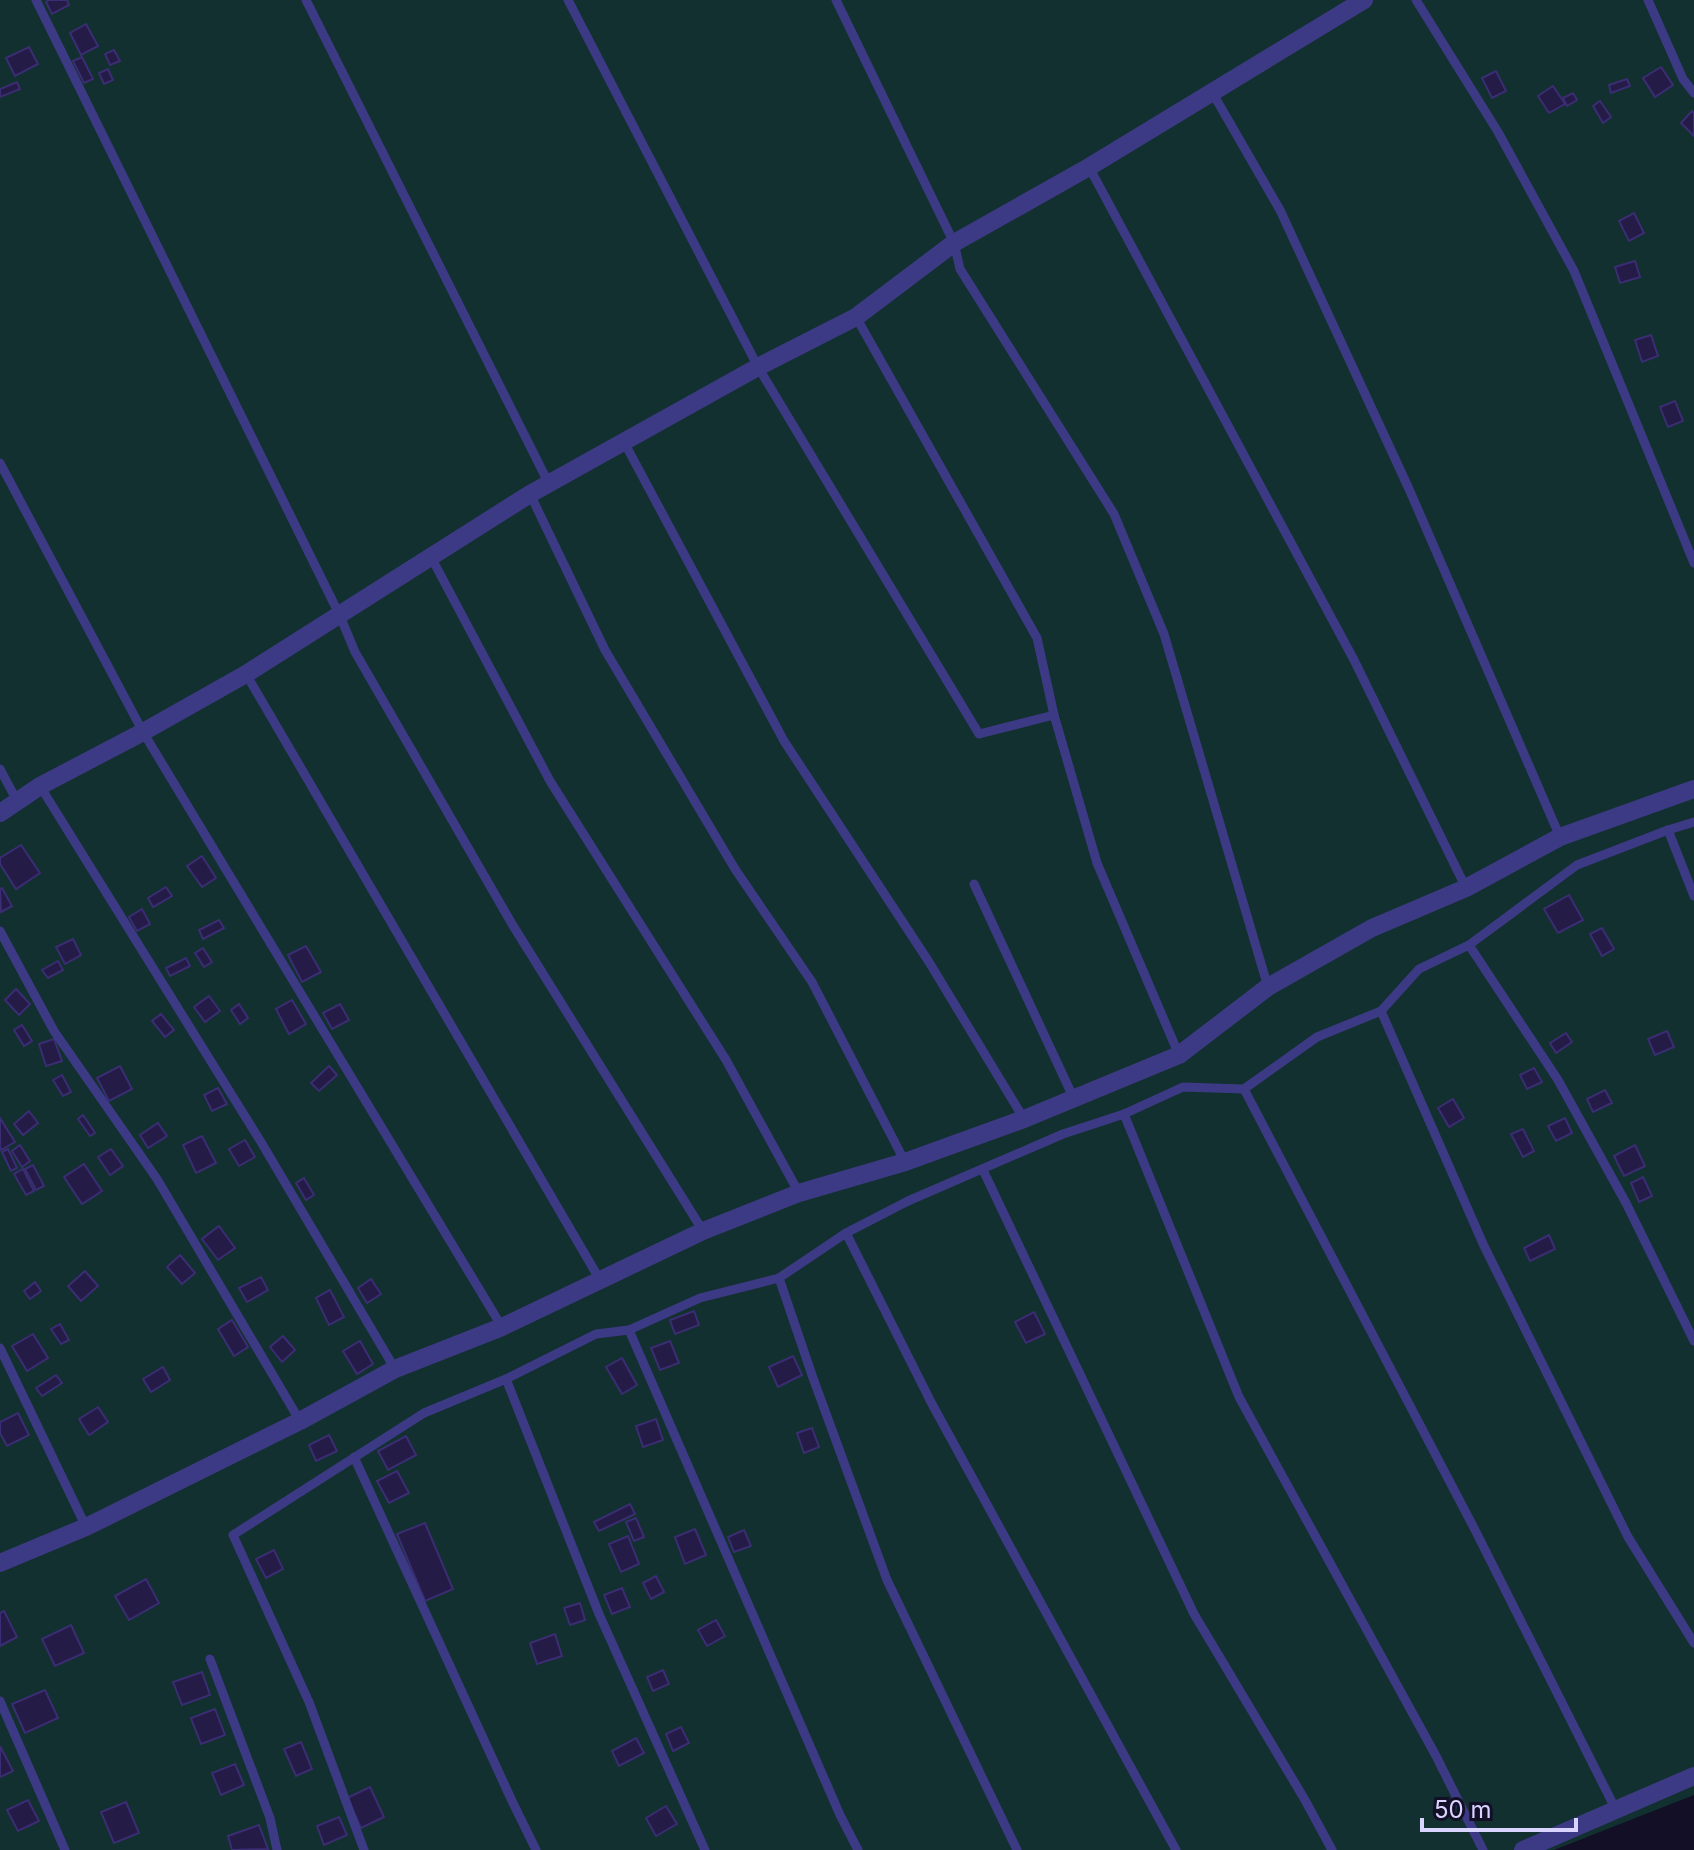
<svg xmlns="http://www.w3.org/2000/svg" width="1694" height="1850" font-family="Inter,sans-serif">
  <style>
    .green { fill: #12302f }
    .building { fill: #241b47; stroke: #3b2d73; stroke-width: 2 }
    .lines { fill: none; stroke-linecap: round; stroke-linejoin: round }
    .service { stroke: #3d3a85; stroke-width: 9 }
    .minor { stroke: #3d3a85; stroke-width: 18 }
  </style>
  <rect width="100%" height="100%" fill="#130f26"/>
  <path class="green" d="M0,0H1694V1795L1554,1850H0Z"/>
  <g class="building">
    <path d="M49,0H67L69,5L52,14L46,2Z"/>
    <path d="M86,24L98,46L81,55L70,33Z"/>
    <path d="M29,47L38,64L15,76L6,58Z"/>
    <path d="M114,50L120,61L110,65L105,54Z"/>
    <path d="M82,57L93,79L84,83L73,61Z"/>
    <path d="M1661,67L1673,85L1655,97L1643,78Z"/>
    <path d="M108,69L113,80L104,84L99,73Z"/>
    <path d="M1496,71L1506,91L1492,98L1482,78Z"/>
    <path d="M1627,79L1630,86L1611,93L1609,85Z"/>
    <path d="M17,82L20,89L0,97V89Z"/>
    <path d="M1553,86L1565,104L1549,113L1538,96Z"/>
    <path d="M1573,93L1577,100L1567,106L1563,98Z"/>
    <path d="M1600,101L1611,117L1603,123L1593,106Z"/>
    <path d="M1692,111L1694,113V136L1681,123Z"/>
    <path d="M1634,213L1644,233L1629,241L1619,221Z"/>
    <path d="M1635,261L1640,277L1620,283L1615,267Z"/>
    <path d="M1651,335L1658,356L1642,362L1635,340Z"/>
    <path d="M1675,401L1683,421L1668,427L1660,407Z"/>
    <path d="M21,845L40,873L16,889L0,864V858Z"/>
    <path d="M202,856L216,878L202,887L187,866Z"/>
    <path d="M166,887L172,896L153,907L148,898Z"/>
    <path d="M2,888L12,906L1,912L0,889Z"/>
    <path d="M1569,895L1583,920L1558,933L1544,909Z"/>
    <path d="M142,909L150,924L137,931L129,917Z"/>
    <path d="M219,920L224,928L203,939L199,930Z"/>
    <path d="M1602,928L1614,949L1602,956L1590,934Z"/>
    <path d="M73,939L81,955L65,964L56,947Z"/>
    <path d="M306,946L321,972L302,982L288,955Z"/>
    <path d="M203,948L212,962L204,967L195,953Z"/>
    <path d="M186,958L190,966L170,976L166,968Z"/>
    <path d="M58,961L63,970L48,978L42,970Z"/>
    <path d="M16,989L30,1004L19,1015L5,1000Z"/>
    <path d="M209,996L220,1011L205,1022L194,1007Z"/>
    <path d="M292,1000L306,1024L289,1034L276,1009Z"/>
    <path d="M239,1004L248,1018L240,1024L231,1010Z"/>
    <path d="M340,1004L349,1020L332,1029L323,1013Z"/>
    <path d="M161,1014L174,1030L165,1037L152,1021Z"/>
    <path d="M22,1025L32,1041L24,1046L14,1030Z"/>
    <path d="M1667,1031L1674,1047L1655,1055L1648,1039Z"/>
    <path d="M1566,1033L1572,1042L1556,1053L1550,1043Z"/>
    <path d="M54,1039L62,1061L46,1066L39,1044Z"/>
    <path d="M120,1066L132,1089L109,1101L97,1078Z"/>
    <path d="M329,1066L337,1075L319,1091L311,1083Z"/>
    <path d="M1534,1068L1542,1082L1527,1089L1520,1075Z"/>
    <path d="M62,1075L71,1092L63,1096L53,1080Z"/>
    <path d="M218,1088L227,1104L212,1111L204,1095Z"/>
    <path d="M1605,1090L1612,1103L1593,1112L1587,1099Z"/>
    <path d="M1453,1099L1464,1118L1449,1127L1438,1108Z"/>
    <path d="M29,1111L38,1123L23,1135L14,1124Z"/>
    <path d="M83,1115L95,1133L90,1136L78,1119Z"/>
    <path d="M0,1118L15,1142L1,1150L0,1147Z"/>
    <path d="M1565,1118L1572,1133L1556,1141L1548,1126Z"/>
    <path d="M158,1123L167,1136L148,1148L140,1135Z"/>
    <path d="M1523,1129L1534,1151L1523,1157L1511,1134Z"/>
    <path d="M202,1136L216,1163L196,1173L183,1145Z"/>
    <path d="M245,1140L255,1157L239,1166L229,1149Z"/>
    <path d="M20,1145L30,1161L22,1167L12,1151Z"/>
    <path d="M1635,1145L1645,1166L1624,1176L1614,1156Z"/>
    <path d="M8,1149L17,1168L11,1171L2,1152Z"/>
    <path d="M111,1149L123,1166L110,1175L98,1157Z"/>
    <path d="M84,1164L102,1191L82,1204L64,1177Z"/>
    <path d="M33,1165L44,1186L36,1190L25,1169Z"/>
    <path d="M23,1169L34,1191L26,1195L14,1174Z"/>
    <path d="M1643,1177L1652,1196L1639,1202L1631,1183Z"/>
    <path d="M304,1178L314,1195L306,1200L296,1183Z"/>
    <path d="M219,1226L235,1248L218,1260L202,1239Z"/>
    <path d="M1549,1235L1555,1249L1530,1261L1524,1248Z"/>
    <path d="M180,1255L195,1273L182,1284L167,1267Z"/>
    <path d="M85,1271L98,1286L81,1301L68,1286Z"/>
    <path d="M261,1277L268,1290L247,1302L239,1288Z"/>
    <path d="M371,1279L381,1294L367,1303L358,1288Z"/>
    <path d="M35,1282L41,1291L30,1299L24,1291Z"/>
    <path d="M330,1290L344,1317L329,1325L316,1298Z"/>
    <path d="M694,1311L699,1325L675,1334L670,1320Z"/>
    <path d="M1034,1312L1045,1334L1026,1343L1015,1322Z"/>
    <path d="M232,1320L248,1347L234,1356L218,1329Z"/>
    <path d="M60,1324L69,1340L61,1344L51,1329Z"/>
    <path d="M33,1334L48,1358L27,1371L12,1346Z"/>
    <path d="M283,1336L295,1350L282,1362L270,1347Z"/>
    <path d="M360,1341L373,1364L357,1374L343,1351Z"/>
    <path d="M670,1341L679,1363L660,1370L651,1348Z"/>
    <path d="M793,1356L802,1375L778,1387L769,1367Z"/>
    <path d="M622,1358L637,1385L622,1394L606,1367Z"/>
    <path d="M163,1367L170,1380L151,1392L143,1379Z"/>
    <path d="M56,1375L62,1383L42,1396L36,1388Z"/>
    <path d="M98,1407L108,1422L89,1435L79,1419Z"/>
    <path d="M18,1413L29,1435L7,1446L0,1433V1422Z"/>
    <path d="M656,1419L663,1440L643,1447L636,1426Z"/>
    <path d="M812,1428L819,1447L804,1453L797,1433Z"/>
    <path d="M329,1435L337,1451L316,1461L309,1445Z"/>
    <path d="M406,1436L416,1455L388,1470L378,1451Z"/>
    <path d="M397,1471L409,1493L389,1503L377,1481Z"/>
    <path d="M630,1504L635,1514L599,1531L594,1522Z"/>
    <path d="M636,1518L644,1537L634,1541L626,1522Z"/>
    <path d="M425,1523L453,1589L425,1601L397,1534Z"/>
    <path d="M695,1529L706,1555L685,1564L675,1537Z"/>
    <path d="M744,1530L751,1546L734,1552L728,1537Z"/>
    <path d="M628,1536L639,1564L621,1572L609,1544Z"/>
    <path d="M274,1550L283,1569L266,1578L256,1559Z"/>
    <path d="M656,1576L664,1592L651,1599L643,1583Z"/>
    <path d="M146,1579L159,1603L129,1620L115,1596Z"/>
    <path d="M622,1588L630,1607L612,1614L604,1595Z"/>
    <path d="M580,1603L585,1620L570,1625L564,1608Z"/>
    <path d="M4,1611L17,1637L0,1646V1613Z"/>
    <path d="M716,1620L725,1636L707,1646L698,1630Z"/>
    <path d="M71,1625L84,1653L55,1666L42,1639Z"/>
    <path d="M555,1634L562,1656L537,1664L530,1643Z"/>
    <path d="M663,1670L669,1684L653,1691L647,1677Z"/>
    <path d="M202,1672L210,1695L182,1705L173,1682Z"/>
    <path d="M45,1690L58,1718L25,1733L12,1704Z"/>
    <path d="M215,1709L225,1735L201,1744L191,1718Z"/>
    <path d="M681,1727L689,1743L673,1751L666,1734Z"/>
    <path d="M636,1738L644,1753L619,1766L612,1751Z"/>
    <path d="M301,1742L312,1769L296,1776L284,1749Z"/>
    <path d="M0,1746L13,1771L0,1777Z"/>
    <path d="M235,1764L244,1785L221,1795L212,1773Z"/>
    <path d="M370,1787L384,1817L361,1828L347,1798Z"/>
    <path d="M28,1800L39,1821L18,1831L7,1810Z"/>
    <path d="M126,1802L139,1833L114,1843L101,1812Z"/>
    <path d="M666,1806L677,1824L656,1836L646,1818Z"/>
    <path d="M339,1817L347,1835L324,1845L317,1826Z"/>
    <path d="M259,1825L268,1849L232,1850L228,1836Z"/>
  </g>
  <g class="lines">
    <g class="service">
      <path d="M36,0L340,616L355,652L512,924L703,1231"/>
      <path d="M306,0L549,484"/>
      <path d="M568,0L758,367L979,734L1054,715"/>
      <path d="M836,0L954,243L960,269L1114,514L1164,634L1268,987"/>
      <path d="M1416,0L1498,132L1574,271L1694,563"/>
      <path d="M1648,0L1683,79L1694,93"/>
      <path d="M1212,92L1280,210L1409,489L1560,837"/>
      <path d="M1089,167L1354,660L1466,888"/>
      <path d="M856,317L1037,638L1054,715L1097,863L1179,1055"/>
      <path d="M624,442L784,741L929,962L1024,1119"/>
      <path d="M0,463L143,732L502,1327"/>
      <path d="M530,494L605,650L735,869L812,982L905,1162"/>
      <path d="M431,557L550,781L726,1060L799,1193"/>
      <path d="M246,674L600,1280"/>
      <path d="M0,769L17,801"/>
      <path d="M40,786L261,1142L395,1369"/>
      <path d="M1668,830L1694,896"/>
      <path d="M974,884L1074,1099"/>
      <path d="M0,931L54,1031L157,1179L300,1421"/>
      <path d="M1469,945L1558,1080L1626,1203L1694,1341"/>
      <path d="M1381,1011L1484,1246L1628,1537L1694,1643"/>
      <path d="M1244,1089L1474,1528L1616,1810"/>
      <path d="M1124,1114L1239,1397L1436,1756L1483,1850"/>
      <path d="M983,1170L1194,1614L1305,1800L1332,1850"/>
      <path d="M846,1233L932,1404L1176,1850"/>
      <path d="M629,1330L840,1815L858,1850"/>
      <path d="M0,1348L86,1527"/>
      <path d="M506,1379L599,1614L705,1850"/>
      <path d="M354,1457L512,1801L536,1850"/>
      <path d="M210,1659L270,1818L277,1850"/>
      <path d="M0,1701L65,1850"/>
      <path d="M364,1850L309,1702L233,1535L424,1413L506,1379L596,1334L629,1330L700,1298L779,1278"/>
      <path d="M1017,1850L887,1580L813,1378L779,1278L846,1233L908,1201L1063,1134L1124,1114L1183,1087L1244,1089L1317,1037L1381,1011L1419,969L1469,945L1577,865L1668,830L1694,822"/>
    </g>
    <g class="minor">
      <path d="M0,813L40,786L143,732L246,674L530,494L758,367L856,317L954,243L1089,167L1364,0"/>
      <path d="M0,1563L86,1527L300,1421L395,1369L502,1327L703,1231L799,1193L905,1162L1024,1119L1179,1055L1268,987L1372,928L1466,888L1560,837L1694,789"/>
      <path d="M1523,1850L1694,1776"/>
    </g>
  </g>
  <path d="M1422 1818v12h154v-12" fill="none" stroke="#d9d4ff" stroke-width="4"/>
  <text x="1434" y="1818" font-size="24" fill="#d9d4ff" stroke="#130f26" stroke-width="6" paint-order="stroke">50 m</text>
</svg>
